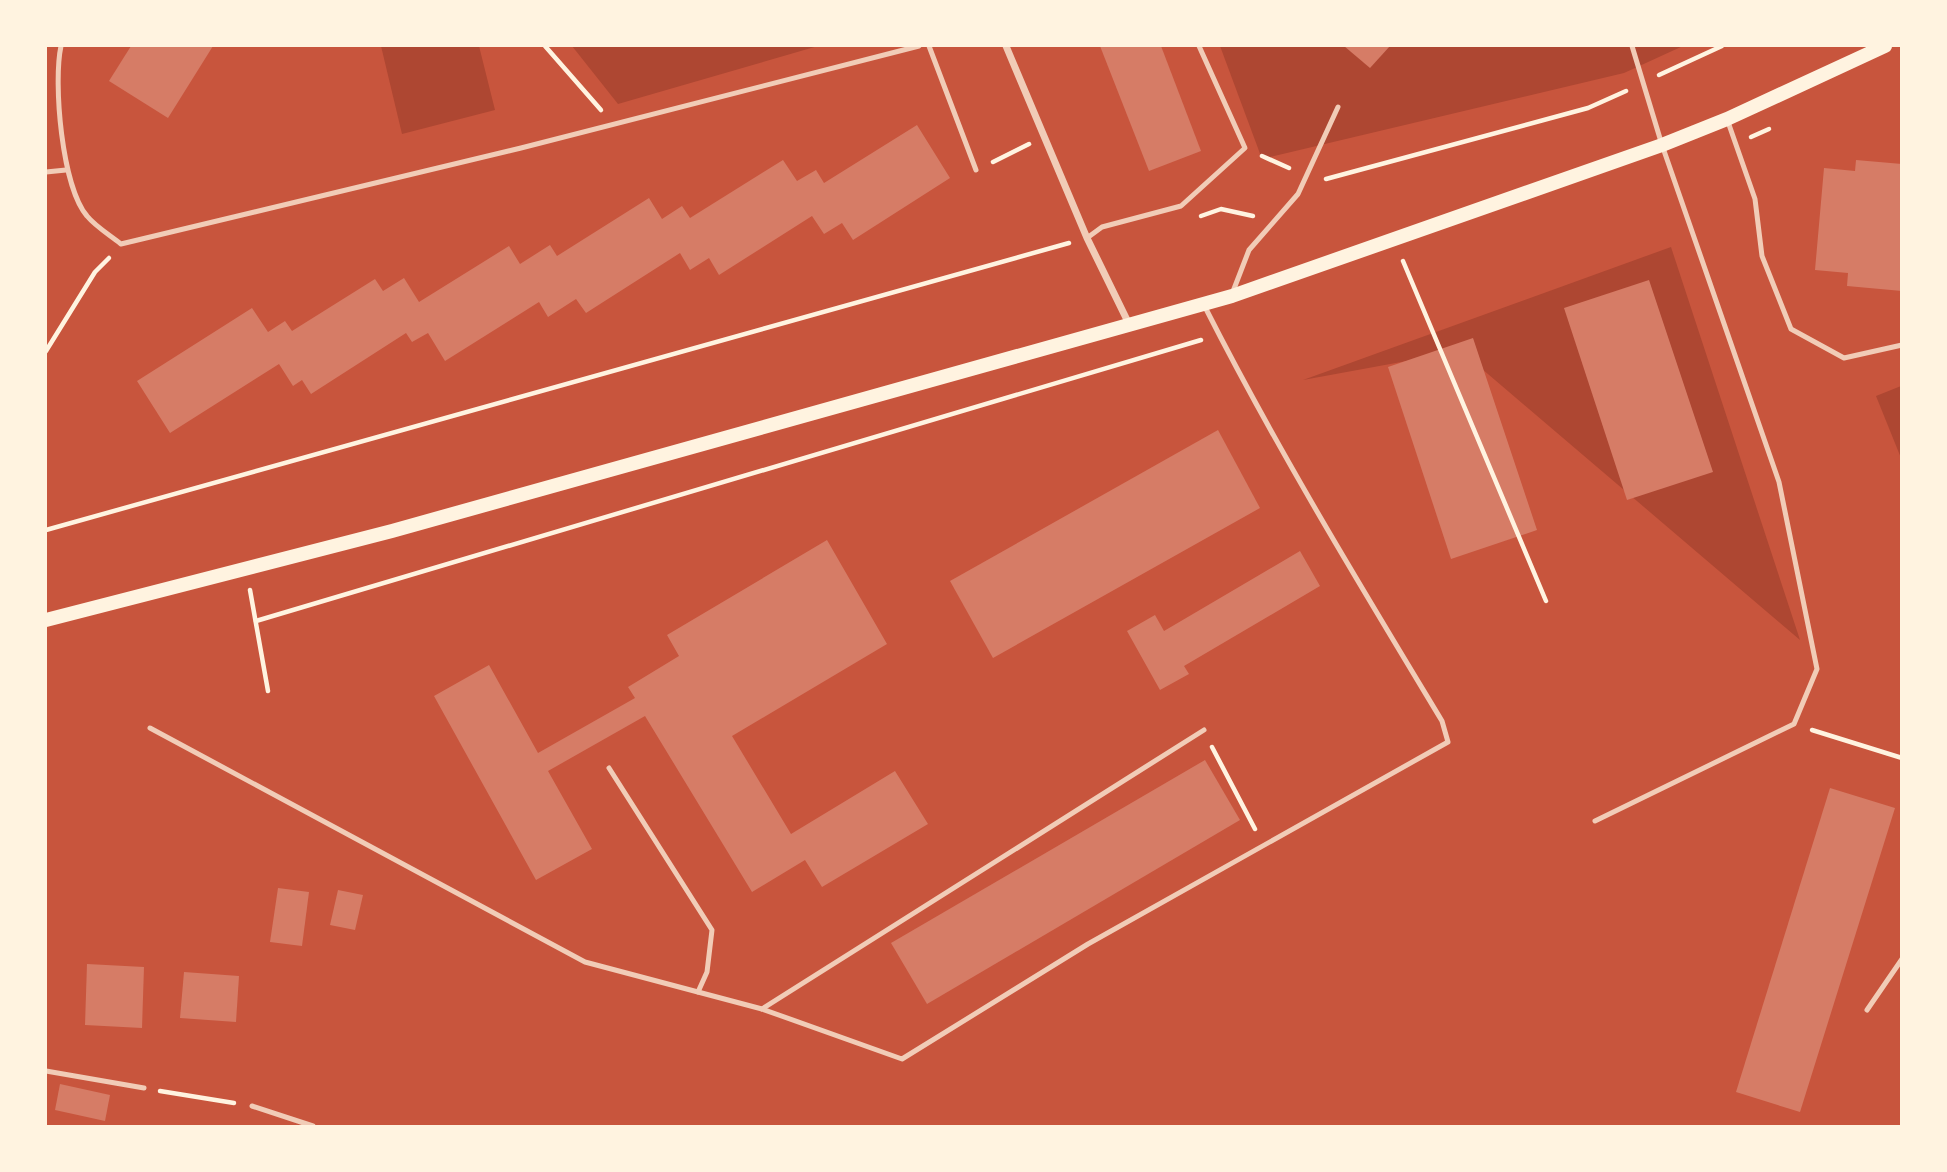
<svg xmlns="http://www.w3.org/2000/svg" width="1947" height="1172" font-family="'Exo 2',sans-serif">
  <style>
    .green { fill: #ae4732 }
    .building { fill: #d67c66 }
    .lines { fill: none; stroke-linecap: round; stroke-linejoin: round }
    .path { stroke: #fff3e0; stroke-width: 4.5 }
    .service { stroke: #f1ccb7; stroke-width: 5 }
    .minor { stroke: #f1ccb7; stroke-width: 7 }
    .secondary { stroke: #fff3e0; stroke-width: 14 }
  </style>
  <rect width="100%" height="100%" fill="#c8553d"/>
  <g class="green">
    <path d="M381,46H479L495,110L402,134Z"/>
    <path d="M572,46H818L618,104Z"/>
    <path d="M1220,46H1683L1624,73L1262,159Z"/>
    <path d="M1671,247L1800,640L1461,351L1303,380Z"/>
    <path d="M1901,386V458L1876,396Z"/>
  </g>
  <g class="building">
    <path d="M131,46H213L168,118L109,81Z"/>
    <path d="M1100,46H1161L1201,151L1149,171Z"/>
    <path d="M1344,46H1390L1370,68Z"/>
    <path d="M917,125L950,178L853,240L842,223L824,234L812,216L719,275L709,258L690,270L680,253L586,313L576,299L548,317L539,302L445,361L428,333L412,342L406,333L311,394L302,380L293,386L279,364L170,433L137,381L252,308L268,332L285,321L292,331L375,279L383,291L404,278L419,302L509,246L520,264L550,245L557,256L649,198L662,219L682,206L690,218L783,160L797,181L816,170L824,183Z"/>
    <path d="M1856,160L1902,164V291L1847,286L1848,273L1815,270L1824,168L1855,171Z"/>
    <path d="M1649,280L1713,472L1627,500L1564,308Z"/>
    <path d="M1473,338L1537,530L1451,559L1388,367Z"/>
    <path d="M1218,430L1260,508L993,658L950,581Z"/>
    <path d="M827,540L887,644L732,736L791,834L895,771L928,824L822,887L805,860L752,892L645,716L548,771L592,849L536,880L434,696L489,665L538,753L635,698L628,687L679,656L667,635Z"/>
    <path d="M1300,551L1320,586L1184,666L1189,674L1160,690L1127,631L1155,615L1164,631Z"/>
    <path d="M1205,760L1240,820L927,1004L891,943Z"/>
    <path d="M1830,788L1895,808L1800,1112L1736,1092Z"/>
    <path d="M278,888L309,892L302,946L270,942Z"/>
    <path d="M338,890L363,895L355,930L330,925Z"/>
    <path d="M87,964L144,967L142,1028L85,1025Z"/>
    <path d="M184,972L239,976L236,1022L180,1018Z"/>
    <path d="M60,1084L110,1095L105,1121L55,1110Z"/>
  </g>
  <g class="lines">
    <g class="path">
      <path d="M545,46L601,110"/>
      <path d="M1659,75L1722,46"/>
      <path d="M1751,137L1769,129"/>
      <path d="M1262,156L1289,168"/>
      <path d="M993,162L1029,144"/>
      <path d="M1326,179L1588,108L1626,91"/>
      <path d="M1201,216L1221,209L1253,216"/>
      <path d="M1403,261L1546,601"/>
      <path d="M46,351L95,272L109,258"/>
      <path d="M46,530L1069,243"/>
      <path d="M250,590L268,691"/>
      <path d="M256,621L1201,340"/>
      <path d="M1812,730L1902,758"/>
      <path d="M1212,747L1255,829"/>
      <path d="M160,1091L234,1103"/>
    </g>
    <g class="service">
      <path d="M61,46C53,83 62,187 87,216C96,227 110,235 121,244L521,148L919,46"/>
      <path d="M929,46L976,170"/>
      <path d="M1727,119L1755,199L1762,256L1791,329L1844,358L1902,345"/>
      <path d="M46,172L66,170"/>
      <path d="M1087,238L1102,227L1181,206L1245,148L1199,46"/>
      <path d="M1232,294L1249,250L1298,194L1338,107"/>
      <path d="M150,728L585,962L762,1009L902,1059L1088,944L1448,742L1442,721C1360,585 1277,449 1205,307"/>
      <path d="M609,768L712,930L707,972L698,992"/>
      <path d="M1595,821L1794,724L1817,669L1779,482L1662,145L1632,46"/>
      <path d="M762,1009L1204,730"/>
      <path d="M1867,1010L1902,959"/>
      <path d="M46,1071L144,1088"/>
      <path d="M252,1106L313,1126"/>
    </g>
    <path class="minor" d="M1006,46L1087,238L1129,324"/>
    <path class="secondary" d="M46,620L392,531L1232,296L1662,145L1727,119L1885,46"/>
  </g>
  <rect width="1947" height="1172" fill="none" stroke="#fff3e0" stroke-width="94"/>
</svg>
